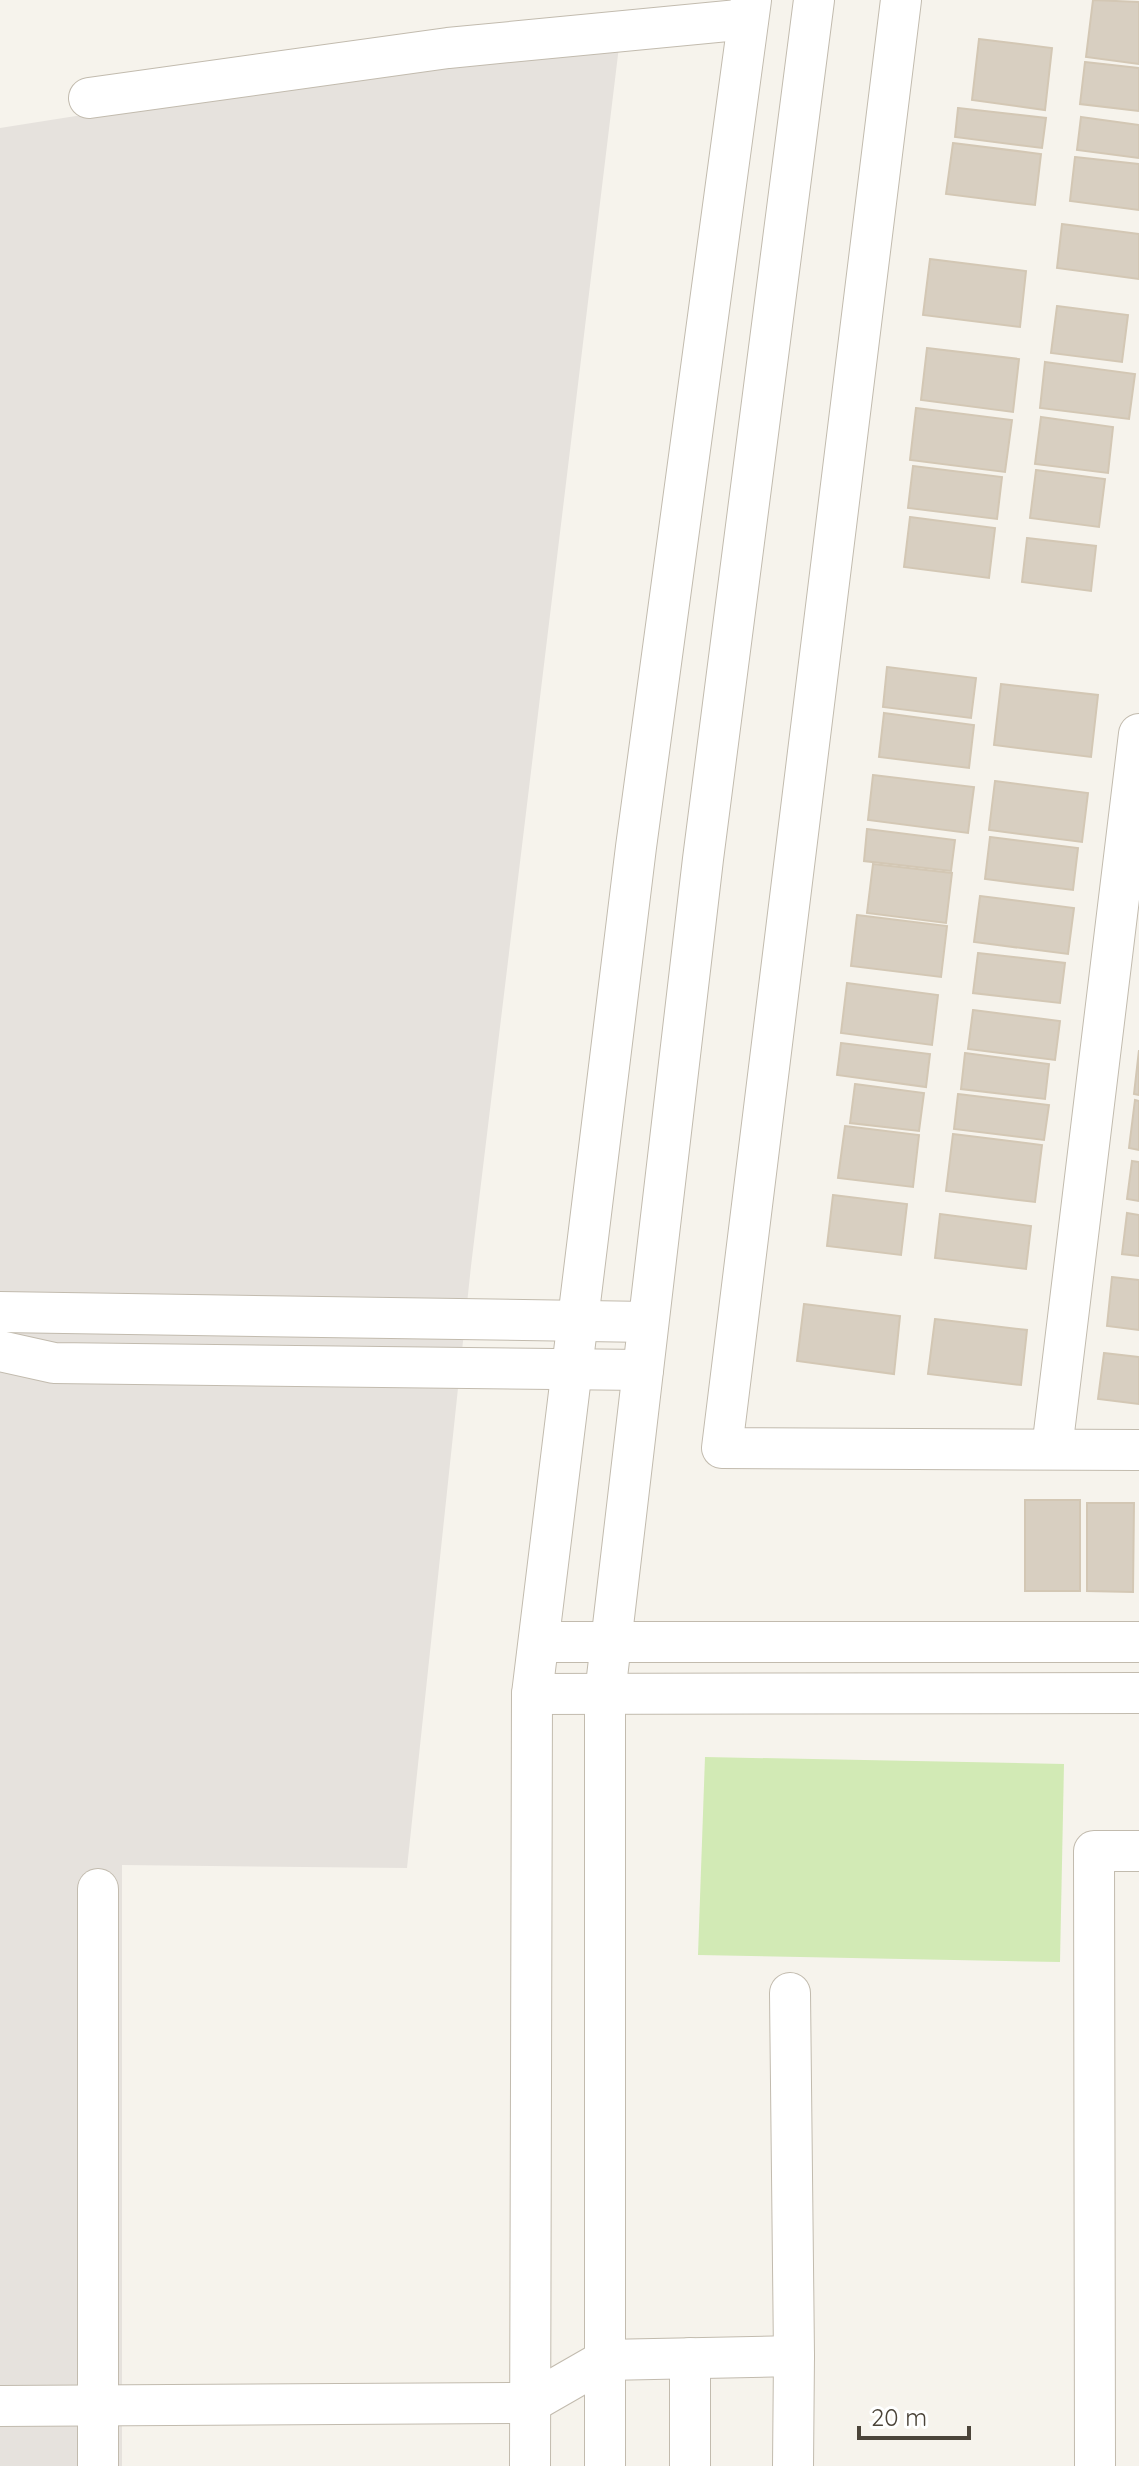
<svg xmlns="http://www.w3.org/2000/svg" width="1139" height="2466" font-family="Quicksand,sans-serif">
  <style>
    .industrial { fill: #e6e2dd }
    .green { fill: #d2eab5 }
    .building { fill: #d8cfc1; stroke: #d3c7b4; stroke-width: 2 }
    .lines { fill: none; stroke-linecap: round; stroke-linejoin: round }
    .minor-casing { stroke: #c2bbae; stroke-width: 42 }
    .minor { stroke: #fff; stroke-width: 40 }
  </style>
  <rect width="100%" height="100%" fill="#f6f3ec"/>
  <path class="industrial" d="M621,30L471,1266L407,1868L122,1865V2466H0V128Z"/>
  <path class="green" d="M705,1757L1064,1764L1060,1962L698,1955Z"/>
  <g class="building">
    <path d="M1093,0L1139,2V64L1086,57Z"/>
    <path d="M979,39L1052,48L1045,110L972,100Z"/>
    <path d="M1085,62L1139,68V111L1080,104Z"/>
    <path d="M958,108L1046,118L1042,148L955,137Z"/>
    <path d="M1081,117L1139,125V158L1077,150Z"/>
    <path d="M953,143L1041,154L1035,205L946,194Z"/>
    <path d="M1075,157L1139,164V210L1070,201Z"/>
    <path d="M1062,224L1139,234V279L1057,268Z"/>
    <path d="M930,259L1026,271L1020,327L923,315Z"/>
    <path d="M1057,306L1128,315L1122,362L1051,353Z"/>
    <path d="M927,348L1019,359L1013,412L921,400Z"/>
    <path d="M1045,362L1135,374L1129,419L1040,408Z"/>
    <path d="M916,408L1012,420L1005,472L910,460Z"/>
    <path d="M1041,417L1113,427L1108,473L1035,464Z"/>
    <path d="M913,466L1002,477L997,519L908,508Z"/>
    <path d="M1036,470L1105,479L1099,527L1030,518Z"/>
    <path d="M910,517L995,528L989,578L904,567Z"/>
    <path d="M1027,538L1096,546L1091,591L1022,582Z"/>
    <path d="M887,667L976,678L971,718L883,707Z"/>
    <path d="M1001,684L1098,695L1091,757L994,745Z"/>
    <path d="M884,713L974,725L969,768L879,757Z"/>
    <path d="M873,775L974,787L968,833L868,820Z"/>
    <path d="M995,781L1088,793L1082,842L989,830Z"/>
    <path d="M867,829L955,840L951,871L864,861Z"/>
    <path d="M990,837L1078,848L1073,890L985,879Z"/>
    <path d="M873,864L952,873L946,923L867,913Z"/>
    <path d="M980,896L1074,908L1068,954L974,942Z"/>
    <path d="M857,915L947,926L941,977L851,966Z"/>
    <path d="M978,953L1065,963L1060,1003L973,993Z"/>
    <path d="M847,983L938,995L932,1045L841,1033Z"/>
    <path d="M973,1010L1060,1021L1055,1060L968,1049Z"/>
    <path d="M841,1043L930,1054L926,1087L837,1075Z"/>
    <path d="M1139,1050V1095L1134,1094Z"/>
    <path d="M965,1053L1049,1064L1045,1099L961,1089Z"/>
    <path d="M855,1084L924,1093L919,1131L850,1123Z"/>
    <path d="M958,1094L1049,1105L1044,1140L954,1129Z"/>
    <path d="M1135,1100L1139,1101V1150L1129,1148Z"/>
    <path d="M845,1126L919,1135L913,1187L838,1178Z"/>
    <path d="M953,1134L1042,1145L1035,1202L946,1191Z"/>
    <path d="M1132,1161L1139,1162V1201L1127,1199Z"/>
    <path d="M833,1195L907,1204L901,1255L827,1246Z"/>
    <path d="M1127,1213L1139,1215V1256L1122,1254Z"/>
    <path d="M940,1214L1031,1226L1026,1269L935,1258Z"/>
    <path d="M1112,1277L1139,1280V1330L1107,1326Z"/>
    <path d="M804,1304L900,1316L894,1374L797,1361Z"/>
    <path d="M935,1319L1027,1330L1021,1385L928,1374Z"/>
    <path d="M1104,1353L1139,1357V1404L1098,1399Z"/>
    <rect x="1025" y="1500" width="55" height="91"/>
    <path d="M1087,1503H1134L1133,1592L1087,1591Z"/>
  </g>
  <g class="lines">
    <defs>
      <g id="minor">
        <path d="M901,0L722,1448L1139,1450"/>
        <path d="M89,98L448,48L748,19"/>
        <path d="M0,1312L648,1322"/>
        <path d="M0,1351L54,1363L643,1370"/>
        <path d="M1052,1449L1139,734"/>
        <path d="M539,1642H1139"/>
        <path d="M532,1694L1139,1693"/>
        <path d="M98,1889V2466"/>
        <path d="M790,1993L794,2356L793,2466"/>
        <path d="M0,2406L530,2403L605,2360L794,2356"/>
        <path d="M530,2466L532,1694L636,847L751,0"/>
        <path d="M605,2466V1694L703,859L814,0"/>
        <path d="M690,2466V2358"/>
        <path d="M1095,2466L1094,1851H1139"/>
      </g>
    </defs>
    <use href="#minor" class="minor-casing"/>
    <use href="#minor" class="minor"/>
  </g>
  <path d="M859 2426v12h110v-12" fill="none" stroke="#4b4439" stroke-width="4"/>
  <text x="871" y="2426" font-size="24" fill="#4b4439" stroke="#ffffff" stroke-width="6" paint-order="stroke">20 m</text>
</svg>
